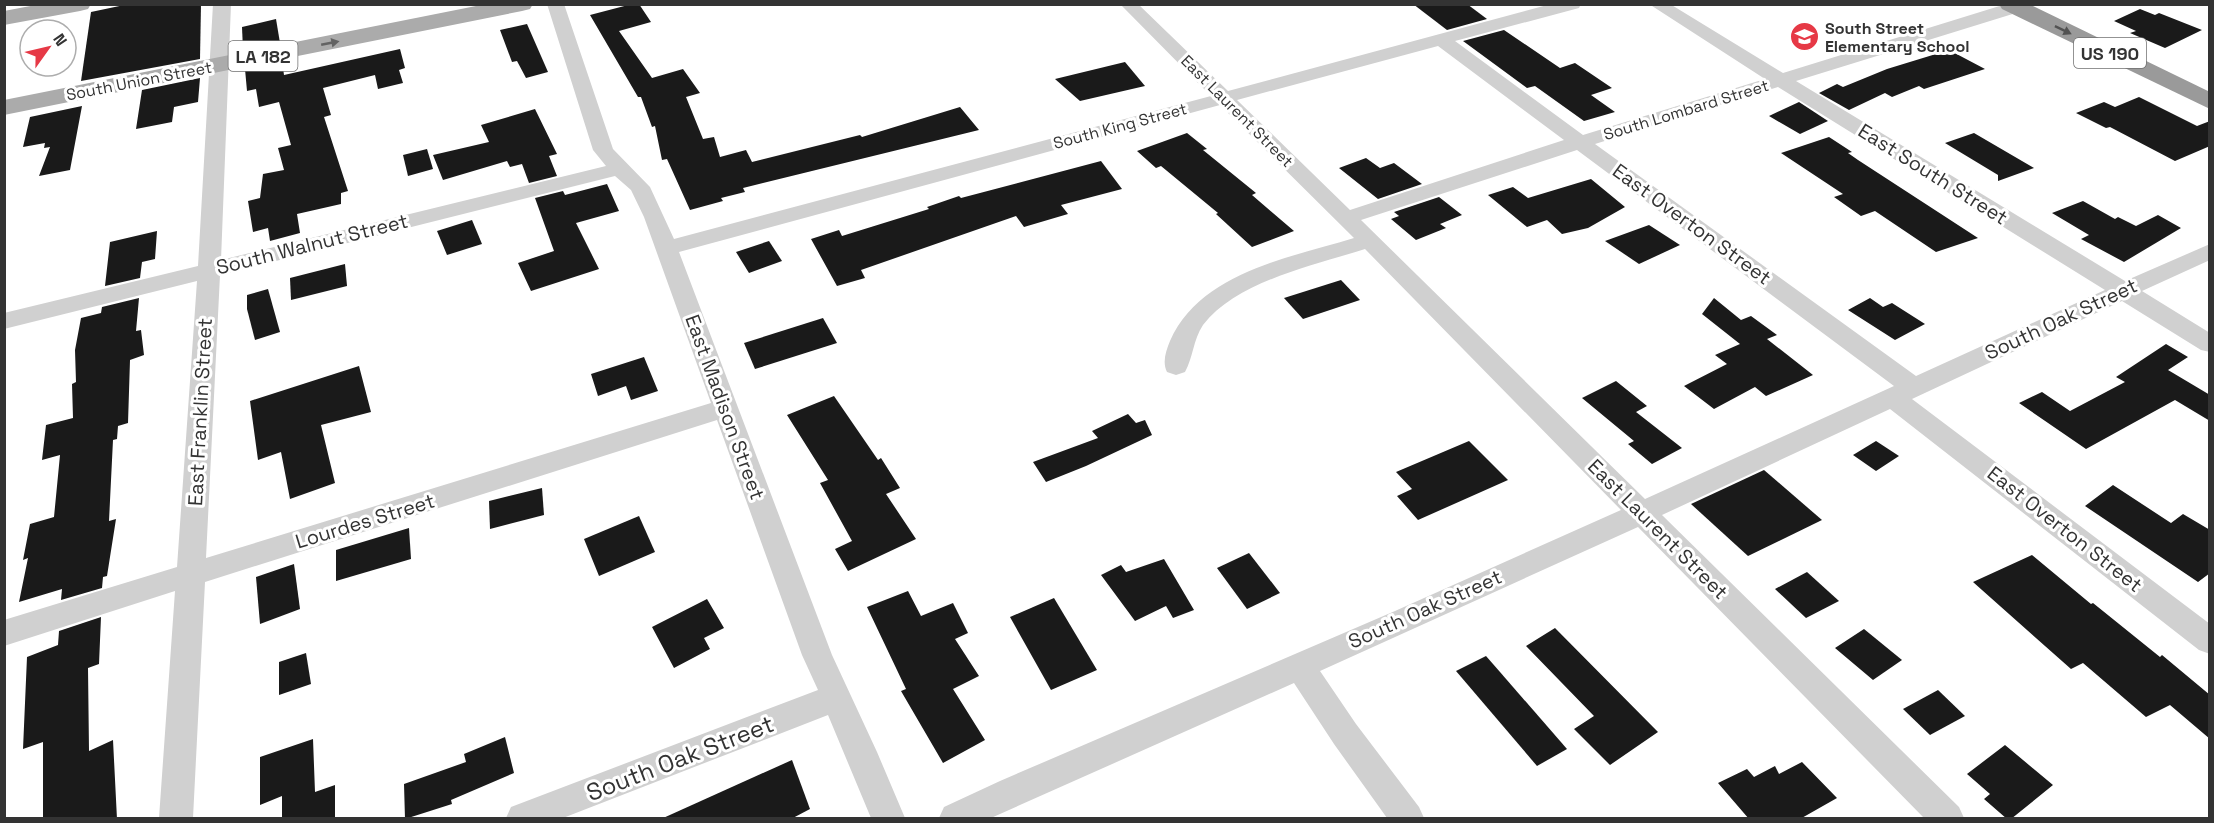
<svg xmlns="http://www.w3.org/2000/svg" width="2214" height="823" font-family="'Space Grotesk',sans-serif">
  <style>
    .building { fill: #1a1a1a }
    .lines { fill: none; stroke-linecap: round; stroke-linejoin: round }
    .street { fill: #d0d0d0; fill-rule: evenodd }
    .primary { fill: #ababab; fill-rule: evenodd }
    .highway { fill: #9a9a9a; fill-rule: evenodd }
    .oneway { fill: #525252 }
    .oneway2 { fill: #636363 }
    .labels { text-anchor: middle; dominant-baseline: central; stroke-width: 6; stroke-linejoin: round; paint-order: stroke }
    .far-poi-label { font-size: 16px; font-weight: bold; fill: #333; stroke: #fff; text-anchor: start }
    .far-street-label { font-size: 16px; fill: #333; stroke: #fff }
    .shield { fill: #fff; stroke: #707070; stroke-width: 1.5 }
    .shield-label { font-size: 18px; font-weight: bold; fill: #333 }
    .street-label { font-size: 20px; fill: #333; stroke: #fff }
    .near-street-label { font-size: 24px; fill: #333; stroke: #fff }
  </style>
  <rect width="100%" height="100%" fill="#fff"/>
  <g class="building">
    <path d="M129,4H201L200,59L81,81L91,12Z"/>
    <path d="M632,4H639L651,22L619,31L652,78L683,69L700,93L686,97L703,139L714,137L720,157L746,150L752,162L860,135L862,137L960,107L979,130L743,188L745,192L721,198L723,201L690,210L667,159L662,160L655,126L652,127L641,97H638L590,15Z"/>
    <path d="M1413,4H1467L1487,19L1447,30Z"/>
    <path d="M2140,9L2155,15L2159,13L2202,30L2165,48L2130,33L2136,31L2114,21Z"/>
    <path d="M276,19L280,43L243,50L242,27Z"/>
    <path d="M527,24L548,72L526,78L517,61L512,62L500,30Z"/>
    <path d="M1504,30L1560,68L1575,63L1612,88L1591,95L1615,112L1584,121L1535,86L1527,88L1463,41Z"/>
    <path d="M400,49L405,68L399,70L403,83L378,89L375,75L323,88L331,115L324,117L348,191L341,193V204L297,214L300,233L270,241L268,228L253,232L248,201L260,198L263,174L284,170L278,148L291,145L279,102L259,107L256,89L247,91L245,69L282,61L284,75Z"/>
    <path d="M1949,50L1985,69L1924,89L1919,86L1892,97L1885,93L1849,110L1819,93L1837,84L1843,87L1887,69Z"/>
    <path d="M1125,62L1145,86L1080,101L1055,79Z"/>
    <path d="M200,78L198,102L174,107L172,122L136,129L142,90Z"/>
    <path d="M2139,97L2197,126L2210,121V146L2175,161L2110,127L2106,128L2076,113L2104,102L2115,107Z"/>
    <path d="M1799,102L1828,121L1800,134L1769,116Z"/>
    <path d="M82,106L70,170L39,176L50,147L44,148L45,143L23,147L30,117Z"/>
    <path d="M535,109L557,154L549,156L557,176L529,183L522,164L510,167L507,161L443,180L433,155L489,142L481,125Z"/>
    <path d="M1187,133L1207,149L1203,150L1256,193L1252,195L1294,231L1252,247L1216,214L1218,213L1161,166L1156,168L1137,151Z"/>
    <path d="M1974,133L2034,168L1998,181V175L1945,143Z"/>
    <path d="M1829,137L1852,152L1848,153L1858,160L1978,238L1936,252L1875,211L1861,216L1834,197L1843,194L1781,153Z"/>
    <path d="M427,149L433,169L408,176L403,155Z"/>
    <path d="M1366,158L1380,168L1394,163L1422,184L1378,199L1339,168Z"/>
    <path d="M1101,161L1122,189L1061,205L1068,214L1024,227L1016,216L861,270L865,278L837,286L811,239L839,230L842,236L929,209L927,207L959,196L961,198Z"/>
    <path d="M1591,179L1625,207L1588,228L1562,234L1547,220L1527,227L1488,195L1513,187L1528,198Z"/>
    <path d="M607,184L619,211L576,223L599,269L531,291L518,263L554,251L535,198L563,191L565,195Z"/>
    <path d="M1439,197L1462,215L1440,224L1446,228L1416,240L1391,219L1399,216L1394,212Z"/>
    <path d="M2083,201L2115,219L2118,217L2136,226L2158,215L2181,228L2124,262L2081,239L2089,235L2052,213Z"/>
    <path d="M472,220L482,244L447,255L437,231Z"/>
    <path d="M1649,225L1680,245L1639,264L1605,241Z"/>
    <path d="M157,231L155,259L142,262L140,278L105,286L110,242Z"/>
    <path d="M769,241L782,261L749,273L736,252Z"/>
    <path d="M345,264L347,286L291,300L290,278Z"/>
    <path d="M1341,280L1360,300L1303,319L1284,298Z"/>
    <path d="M268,289L280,332L255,340L247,309V295Z"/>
    <path d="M139,298L136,331L141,330L144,355L130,360L128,423L118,426L117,439L113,440L109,521L116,519L107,576L103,577L102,588L61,600L62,589L19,602L28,558L23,560L30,524L54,517L60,455L42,460L46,425L73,418L72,384L76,382L75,350L81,318L101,313L102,307Z"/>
    <path d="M1714,298L1741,320L1751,316L1777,335L1767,339L1813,375L1766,396L1755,387L1714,409L1684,386L1727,364L1715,355L1740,344L1702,314Z"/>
    <path d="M1870,298L1883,307L1892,303L1925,324L1895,340L1848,310Z"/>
    <path d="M823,318L837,343L755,369L744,343Z"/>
    <path d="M2166,344L2188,357L2168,370L2210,395V421L2175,400L2086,449L2019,403L2042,392L2070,411L2125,382L2116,377Z"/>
    <path d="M644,357L658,391L631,400L626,386L598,396L591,374Z"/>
    <path d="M359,366L371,412L321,425L335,483L290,499L281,452L258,460L250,401Z"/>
    <path d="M1616,381L1647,406L1636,412L1682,448L1652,464L1628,444L1634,441L1582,398Z"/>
    <path d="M834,396L878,460L881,458L900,488L886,494L916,539L848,571L835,549L852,541L820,483L828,480L787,415Z"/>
    <path d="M1128,414L1136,423L1145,420L1152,435L1086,466L1046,482L1033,462L1098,438L1092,431Z"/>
    <path d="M1469,441L1508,480L1418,520L1397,496L1412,489L1396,472Z"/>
    <path d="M1876,441L1899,456L1876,471L1853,455Z"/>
    <path d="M1764,470L1822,520L1748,556L1691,504Z"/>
    <path d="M2113,485L2171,523L2183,514L2210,530V573L2198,582L2085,506Z"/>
    <path d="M542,488L544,515L490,529L489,501Z"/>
    <path d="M639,516L655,552L599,576L584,539Z"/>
    <path d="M409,528L411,559L336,581V550Z"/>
    <path d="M1249,553L1280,593L1247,609L1217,568Z"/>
    <path d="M2032,555L2091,604L2093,603L2160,657L2162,655L2210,695V739L2170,705L2146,717L2083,663L2071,669L1973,582Z"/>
    <path d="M1164,559L1194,610L1173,618L1166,606L1135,621L1101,575L1121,565L1126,572Z"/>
    <path d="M294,564L300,609L260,624L256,577Z"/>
    <path d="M1807,572L1839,601L1806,618L1775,589Z"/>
    <path d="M908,591L921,616L953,603L968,633L955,639L979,676L953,689L985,740L943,763L901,691L906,689L867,607Z"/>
    <path d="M1054,598L1097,670L1051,690L1010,617Z"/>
    <path d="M707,599L724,628L704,638L710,649L674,668L652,627Z"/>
    <path d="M101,617L99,664L88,668L89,751L113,740L117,819H43V742L23,749L27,657L58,645L59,631Z"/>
    <path d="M1555,628L1658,732L1610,765L1574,729L1594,716L1526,646Z"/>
    <path d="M1864,629L1902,660L1873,680L1835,648Z"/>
    <path d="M306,653L311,684L279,695V662Z"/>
    <path d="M1486,656L1500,672L1567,749L1537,766L1456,671Z"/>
    <path d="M1938,690L1965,716L1930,735L1903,709Z"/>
    <path d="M505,737L514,773L451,800L452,804L405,819L404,784L466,762L464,754Z"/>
    <path d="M313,739L315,792L335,785V819H282V796L260,805V757Z"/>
    <path d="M2005,745L2053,785L2011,819H2007L1984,799L1990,794L1967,774Z"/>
    <path d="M792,760L810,809L791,819H661Z"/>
    <path d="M1802,762L1837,798L1800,819H1749L1718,783L1747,769L1754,777L1775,766L1779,774Z"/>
  </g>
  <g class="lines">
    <path class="street" d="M213,4H231L221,260L606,166L593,150L547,4H564L613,149L650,187L674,239L1211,96L1120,4H1138L1228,91L1551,4H1581L1579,8L1455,41L1583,135L1765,79L1649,4H1670L1783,73L2006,4H2034L2032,8L1796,81L2125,281L2210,244V260L2142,291L2210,333V352L2201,350L2122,301L1912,399L2210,624V654L2199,650L1890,409L1662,515L1959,807L1964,818H1924L1638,527L1320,671L1356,724L1419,807L1424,818H1387L1334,744L1294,683L991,818H939L944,807L1000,781L1395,611L1621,510L1365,249C1315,265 1237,281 1203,325C1193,340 1193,358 1185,372L1176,375L1167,372C1162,362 1166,351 1170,341C1201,272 1289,258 1354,238L1220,105L679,252L832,655L877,752L905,818H871L828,715L563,818H506L511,807L818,690L802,655L717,420L205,582L193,818H159L175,591L4,646V620L177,567L197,281L4,329V313L198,266ZM1438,46L1564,140L1350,210L1237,100ZM1778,87L2105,290L1916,376L1595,144ZM1577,150L1894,386L1645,499L1361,220ZM615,176L631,190L644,217L711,403L206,558L220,275Z"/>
    <g class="primary">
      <path d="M41,4H91L88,9L80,11L4,25V11Z"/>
      <path d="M486,4H533L530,9L522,11L4,115V100Z"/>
    </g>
    <path class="highway" d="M1999,4H2029L2210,92V109L2002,9Z"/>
  </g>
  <defs><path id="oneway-solid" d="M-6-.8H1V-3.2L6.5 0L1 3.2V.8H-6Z" transform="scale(1.5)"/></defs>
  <use class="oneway" href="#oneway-solid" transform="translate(2063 30) rotate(26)"/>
  <use class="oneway2" href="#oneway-solid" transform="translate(330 43) rotate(-11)"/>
  <defs>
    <symbol id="school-disc" viewBox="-11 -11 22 22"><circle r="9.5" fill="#e63946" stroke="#fff"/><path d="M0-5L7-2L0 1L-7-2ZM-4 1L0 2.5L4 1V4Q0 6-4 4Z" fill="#fff"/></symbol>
  </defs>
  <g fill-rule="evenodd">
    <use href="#school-disc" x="1788" y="20" width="33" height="33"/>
  </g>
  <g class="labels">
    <g class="far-poi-label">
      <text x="1825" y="28">South Street<tspan x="1825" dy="18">Elementary School</tspan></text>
    </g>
    <g class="far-street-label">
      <text transform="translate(139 81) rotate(-11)">South Union Street</text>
      <text transform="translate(1686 110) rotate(-17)">South Lombard Street</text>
      <text transform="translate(1237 111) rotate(45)">East Laurent Street</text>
      <text transform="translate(1120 126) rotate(-15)">South King Street</text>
    </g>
    <g class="shield">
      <rect x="2074" y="38" width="72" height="30" rx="4.5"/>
      <rect x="228.5" y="41" width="69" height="30" rx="4.5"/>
    </g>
    <g class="shield-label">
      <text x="2110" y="53">US 190</text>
      <text x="263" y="56">LA 182</text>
    </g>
    <g class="street-label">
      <text transform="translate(1933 174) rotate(32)">East South Street</text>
      <text transform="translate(1692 224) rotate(36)">East Overton Street</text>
      <text transform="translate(312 244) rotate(-14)">South Walnut Street</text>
      <text transform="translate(2061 319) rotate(-25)">South Oak Street</text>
      <text transform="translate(725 407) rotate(70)">East Madison Street</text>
      <text transform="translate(200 412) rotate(-87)">East Franklin Street</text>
      <text transform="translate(365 521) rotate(-17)">Lourdes Street</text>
      <text transform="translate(1658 529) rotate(45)">East Laurent Street</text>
      <text transform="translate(2065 529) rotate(38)">East Overton Street</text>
      <text transform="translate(1425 609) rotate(-24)">South Oak Street</text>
    </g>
    <g class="near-street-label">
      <text transform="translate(680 758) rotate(-21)">South Oak Street</text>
    </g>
  </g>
  <rect width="2214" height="823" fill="none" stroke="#333333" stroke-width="12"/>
  <g transform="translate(48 48) rotate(56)"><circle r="28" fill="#ffffff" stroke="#adadad" stroke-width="1.5"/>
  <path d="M0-4.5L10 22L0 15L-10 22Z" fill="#e63946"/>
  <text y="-9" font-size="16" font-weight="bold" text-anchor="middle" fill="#333333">N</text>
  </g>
</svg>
